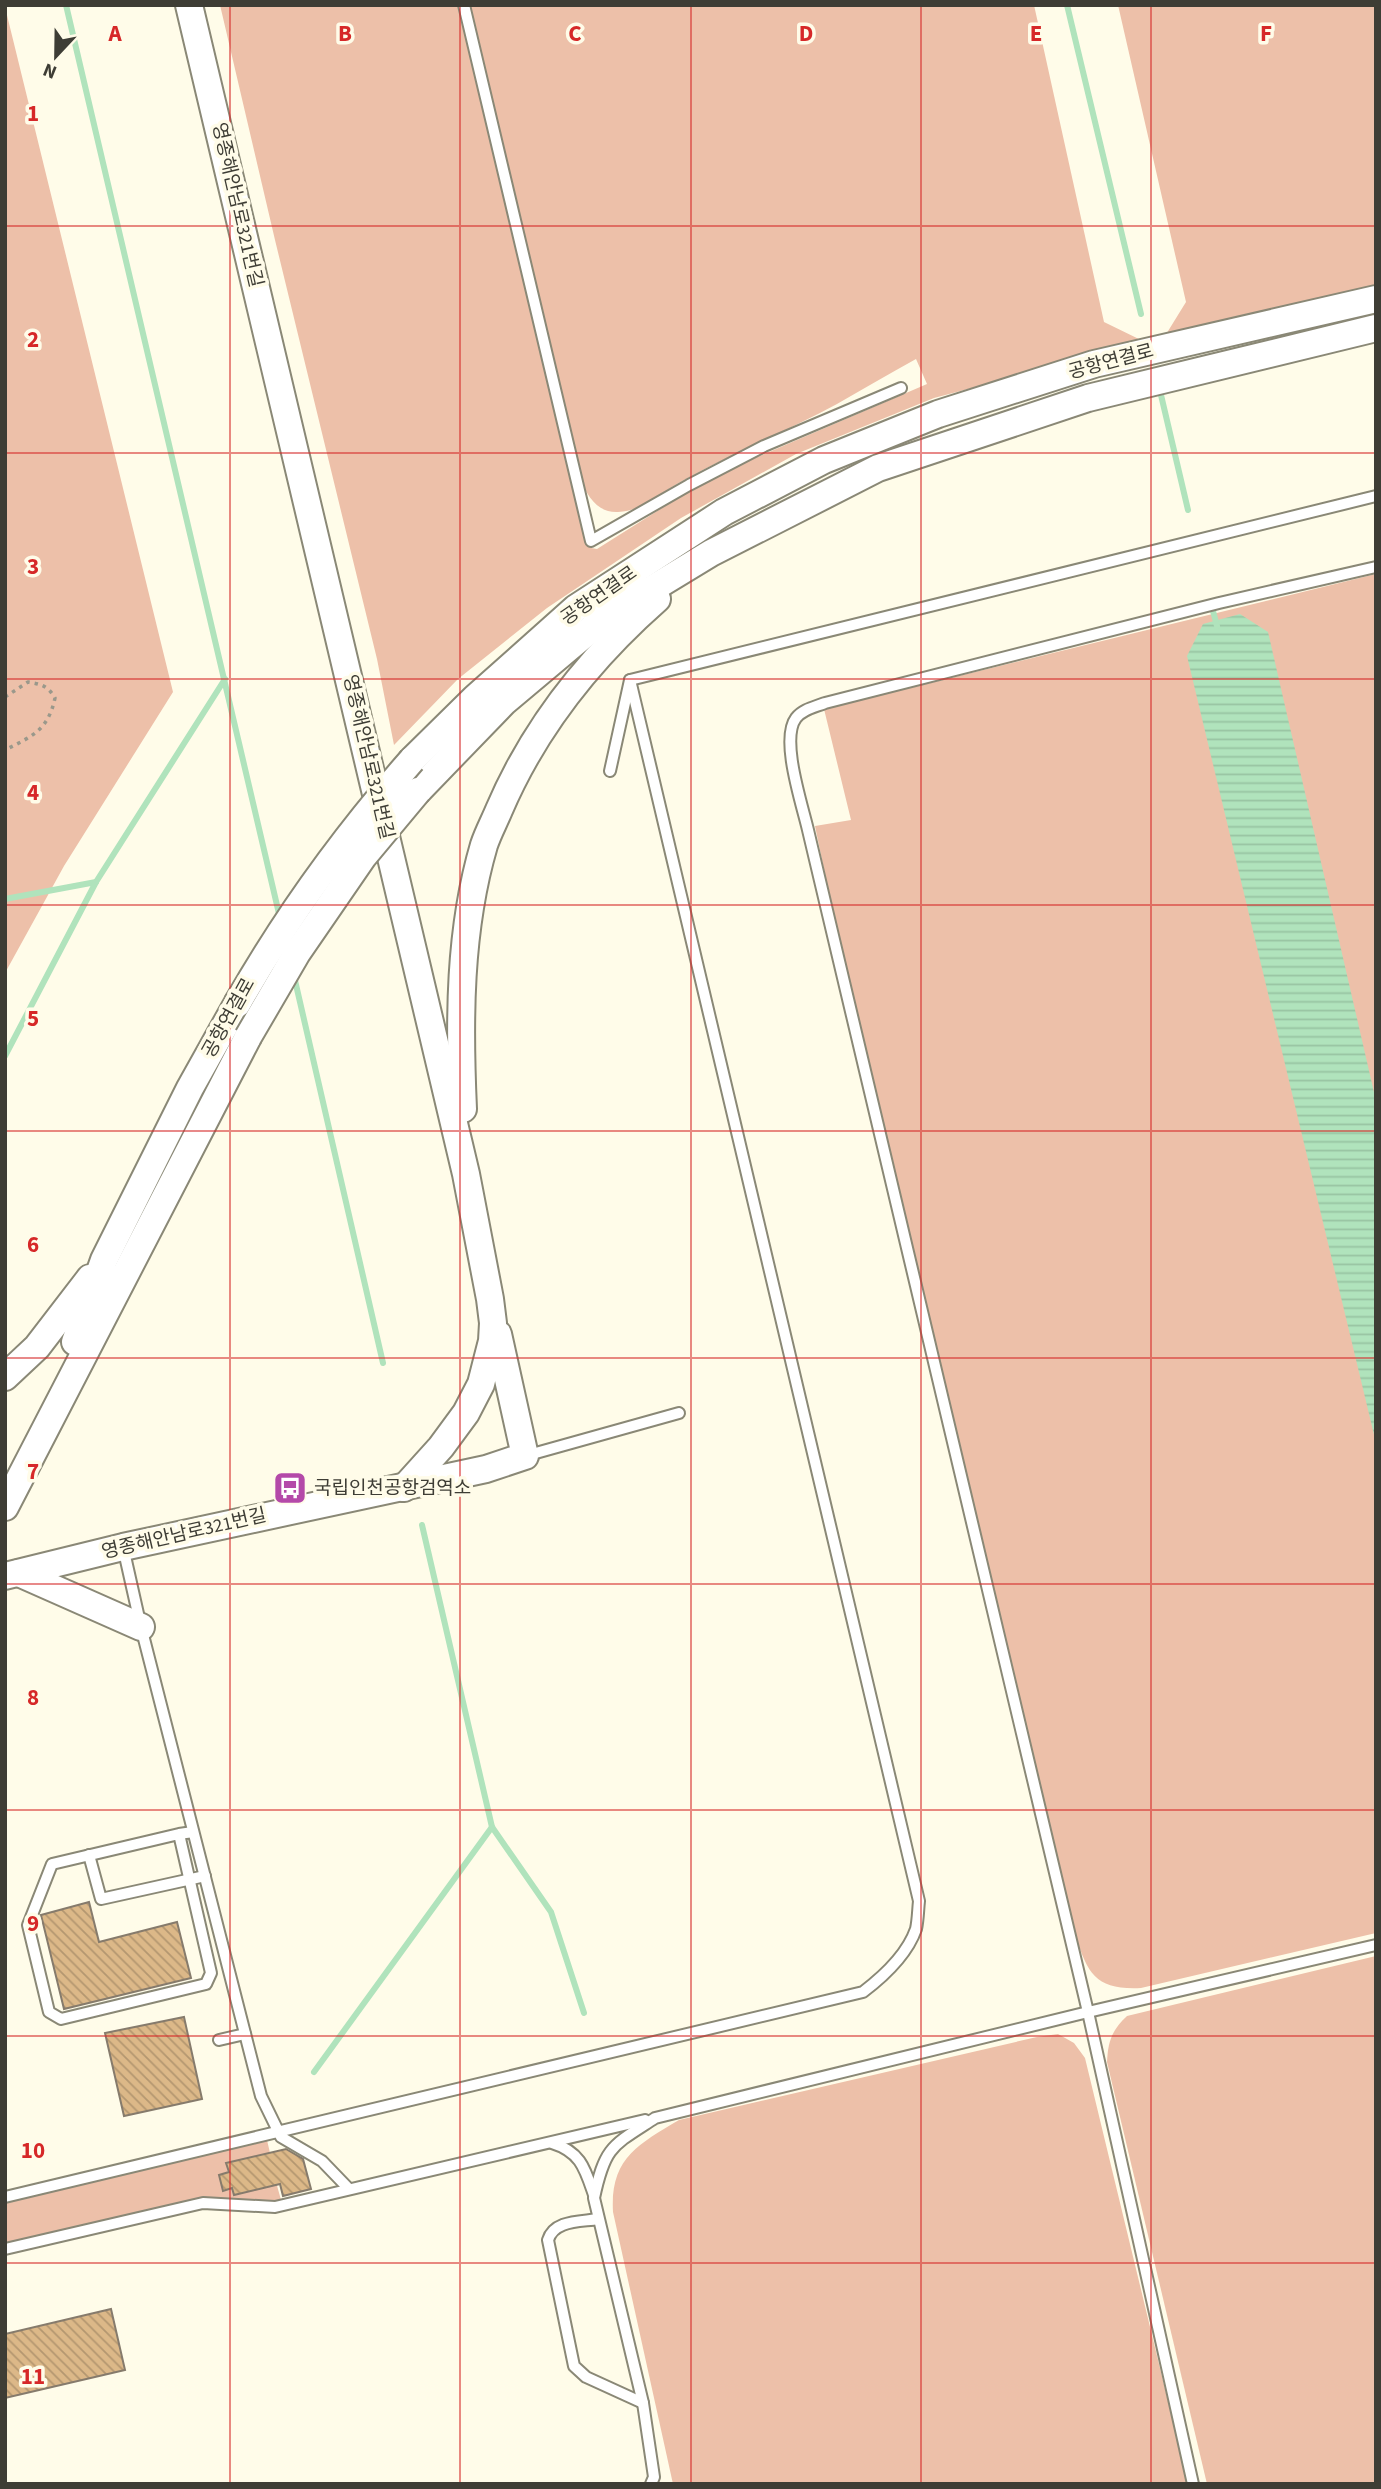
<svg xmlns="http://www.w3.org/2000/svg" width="1381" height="2489" font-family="'Source Sans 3','Noto Sans KR',sans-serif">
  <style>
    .green { fill: #edc0a9 }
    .water { fill: url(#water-rules) }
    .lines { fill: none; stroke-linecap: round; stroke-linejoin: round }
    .stream { stroke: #b0e3bc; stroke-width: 6 }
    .building { fill: url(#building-back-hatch); stroke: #867b6c; stroke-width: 2 }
    .service-casing { stroke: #8a8876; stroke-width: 14 }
    .tertiary-casing { stroke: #8a8876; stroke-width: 30 }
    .path { stroke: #9a988b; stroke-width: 3.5; stroke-dasharray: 3.5 5; stroke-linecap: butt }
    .service { stroke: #fff; stroke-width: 10 }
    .tertiary { stroke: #fff; stroke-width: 26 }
    .tertiary-bridge-casing { stroke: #8a8876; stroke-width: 30; stroke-linecap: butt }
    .tertiary-bridge { stroke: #fff; stroke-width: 26 }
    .grid { fill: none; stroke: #d62828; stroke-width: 2; stroke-opacity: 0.55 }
    .labels { text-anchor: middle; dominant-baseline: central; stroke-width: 7; stroke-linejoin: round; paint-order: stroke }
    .street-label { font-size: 19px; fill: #3e3d35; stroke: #fffce9 }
    .poi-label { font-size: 19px; fill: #3e3d35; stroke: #fffce9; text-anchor: start }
    .grid-label { font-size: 23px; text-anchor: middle; font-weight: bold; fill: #d62828; stroke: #fffce9; stroke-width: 7; stroke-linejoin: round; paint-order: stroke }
  </style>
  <defs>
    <pattern id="water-rules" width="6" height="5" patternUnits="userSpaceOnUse" patternTransform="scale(1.75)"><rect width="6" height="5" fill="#b0e3bc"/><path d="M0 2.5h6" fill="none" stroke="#98c4a2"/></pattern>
    <pattern id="building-back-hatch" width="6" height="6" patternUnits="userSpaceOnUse" patternTransform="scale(1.75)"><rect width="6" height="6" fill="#dcb888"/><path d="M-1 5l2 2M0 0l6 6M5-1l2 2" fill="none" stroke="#b49770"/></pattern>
  </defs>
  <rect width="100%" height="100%" fill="#fffce9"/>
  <g class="green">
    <path d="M220,5H460L585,540L591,548L597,549L681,496L753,459L927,384L916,359C889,374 863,389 837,404C787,431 734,453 684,480C662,491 644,511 618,512C597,513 588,496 580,480L468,5H1034L1104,322L1145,342L934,398L796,454L681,518L547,608L458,679L394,745L377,659L275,240Z"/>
    <path d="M1118,5H1376V286L1165,336L1186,302Z"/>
    <path d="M5,7L173,692L64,866L5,973Z"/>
    <path d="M1376,574V1933L1141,1988C1097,1990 1088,1975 1076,1937L836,928L815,826L851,820L824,709Z"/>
    <path d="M1376,1956V2484H1207L1107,2062C1108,2041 1112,2030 1127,2016Z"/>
    <path d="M1058,2034L1074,2043L1085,2058L1188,2484H673L613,2212C610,2159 637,2145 679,2120L1037,2037Z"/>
    <path d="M267,2140L270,2153L227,2163L229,2172L219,2175L223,2190L276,2182L281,2200L258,2203L207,2197L5,2244V2203Z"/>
  </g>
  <path class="water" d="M1240,614L1268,632L1376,1101V1443L1187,656L1203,624Z"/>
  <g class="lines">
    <g class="stream">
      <path d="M66,5L280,918"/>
      <path d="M1067,5L1141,314"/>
      <path d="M1161,395L1188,510"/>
      <path d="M1213,611L1217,626"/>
      <path d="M5,899L96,882"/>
      <path d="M294,976L383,1363"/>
      <path d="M5,1056L96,882L225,679"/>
      <path d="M422,1525L492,1827L551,1912L584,2013"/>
      <path d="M314,2072L492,1827"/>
    </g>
  </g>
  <g class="building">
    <path d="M89,1902L99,1942L177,1922L191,1978L64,2009L41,1915Z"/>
    <path d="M184,2017L202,2099L124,2116L105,2033Z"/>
    <path d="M286,2149L303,2159L311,2189L283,2196L280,2184L234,2195L232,2188L223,2191L219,2175L229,2172L226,2163Z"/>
    <path d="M111,2309L125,2370L5,2398V2334Z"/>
  </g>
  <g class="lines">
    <defs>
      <g id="service">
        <path d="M464,5L591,541L689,485L764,446L901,388"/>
        <path d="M610,771L630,680L1376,496"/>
        <path d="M525,1456L679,1413"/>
        <path d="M123,1547L141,1627L261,2096L281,2137L322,2161L349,2189"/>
        <path d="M179,1834L211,1973L206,1984L61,2019L49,2012L28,1925L52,1864L179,1834L193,1832"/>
        <path d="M89,1855L101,1899L205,1876"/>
        <path d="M219,2040L245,2034"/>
        <path d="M552,2143C581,2152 585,2169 594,2195"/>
        <path d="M5,2197L863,1992C884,1976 907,1955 916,1929C918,1920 918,1910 919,1901L630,680"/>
        <path d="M598,2219C580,2222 554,2220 548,2240L574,2366L586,2377L643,2403"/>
        <path d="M5,2249L203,2203L275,2207L645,2120"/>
        <path d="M651,2484L654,2477L643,2403L594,2198C605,2146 612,2146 655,2118L1088,2012L1376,1945"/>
        <path d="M1193,2484L1088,2012L808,830C802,804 780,739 796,718C803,709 815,707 825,703L1219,603L1376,567"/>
      </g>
      <g id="tertiary">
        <path d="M189,5L466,1174L490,1299L493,1323L492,1341L481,1384L466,1413L441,1447L404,1488"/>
        <path d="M412,760L475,698L576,608L724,512L824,460L938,414L1094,364L1376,299"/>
        <path d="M418,791L504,702L604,618L711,553L878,468L1088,398L1376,328"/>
        <path d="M463,1109C459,1021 459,930 484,845C488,833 494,822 499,810C534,728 591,657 657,599"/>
        <path d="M75,1342L104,1260L190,1088L237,1004"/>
        <path d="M5,1377L37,1347L90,1278"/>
        <path d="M5,1507L248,1037"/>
        <path d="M19,1573L141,1627"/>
        <path d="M5,1576L123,1547L486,1469L525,1456L498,1334"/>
      </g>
    </defs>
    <use href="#service" class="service-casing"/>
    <use href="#tertiary" class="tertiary-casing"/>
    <path class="path" d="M5,697L28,682C41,684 48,686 55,698C48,730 33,736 5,750"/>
    <use href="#service" class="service"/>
    <use href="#tertiary" class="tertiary"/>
    <defs>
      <g id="tertiary-bridge">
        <path d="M237,1004C287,916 345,836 412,760"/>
        <path d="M248,1037L297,953L363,857L418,791"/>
      </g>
    </defs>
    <use href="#tertiary-bridge" class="tertiary-bridge-casing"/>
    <use href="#tertiary-bridge" class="tertiary-bridge"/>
  </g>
  <path class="grid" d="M230,5V2484M460,5V2484M691,5V2484M921,5V2484M1151,5V2484M5,226H1376M5,453H1376M5,679H1376M5,905H1376M5,1131H1376M5,1358H1376M5,1584H1376M5,1810H1376M5,2036H1376M5,2263H1376"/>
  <defs>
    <symbol id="bus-square" viewBox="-11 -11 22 22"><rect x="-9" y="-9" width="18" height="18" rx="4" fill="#b449a9" stroke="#fffce9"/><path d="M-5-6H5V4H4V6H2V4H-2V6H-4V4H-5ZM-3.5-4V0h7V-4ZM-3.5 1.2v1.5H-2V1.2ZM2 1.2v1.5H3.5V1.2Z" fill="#fff"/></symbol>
  </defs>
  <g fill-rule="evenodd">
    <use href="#bus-square" x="271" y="1469" width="38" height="38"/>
  </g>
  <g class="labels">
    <g class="street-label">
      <text transform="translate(237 205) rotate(77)">영종해안남로321번길</text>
      <text transform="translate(1111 362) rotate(-15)">공항연결로</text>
      <text transform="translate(599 596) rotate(-35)">공항연결로</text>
      <text transform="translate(368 757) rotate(77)">영종해안남로321번길</text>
      <text transform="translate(229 1018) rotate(-61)">공항연결로</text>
      <text transform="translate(184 1534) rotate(-13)">영종해안남로321번길</text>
    </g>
    <g class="poi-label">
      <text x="314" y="1488">국립인천공항검역소</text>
    </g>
  </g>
  <g class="grid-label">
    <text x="115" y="41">A</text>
    <text x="345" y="41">B</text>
    <text x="575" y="41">C</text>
    <text x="806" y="41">D</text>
    <text x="1036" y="41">E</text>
    <text x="1266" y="41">F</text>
    <text x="33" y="121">1</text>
    <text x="33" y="347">2</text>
    <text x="33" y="574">3</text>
    <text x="33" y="800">4</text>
    <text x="33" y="1026">5</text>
    <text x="33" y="1252">6</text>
    <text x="33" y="1479">7</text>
    <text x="33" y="1705">8</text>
    <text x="33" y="1931">9</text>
    <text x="33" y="2158">10</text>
    <text x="33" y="2384">11</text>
  </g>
  <rect width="1381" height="2489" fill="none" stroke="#3e3d35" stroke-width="14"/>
  <g transform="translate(56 56) rotate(202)" stroke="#fffce9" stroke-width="5" paint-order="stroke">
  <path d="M0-5L12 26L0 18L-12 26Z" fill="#3e3d35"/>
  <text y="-10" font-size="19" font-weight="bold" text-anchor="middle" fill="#3e3d35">N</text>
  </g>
</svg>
